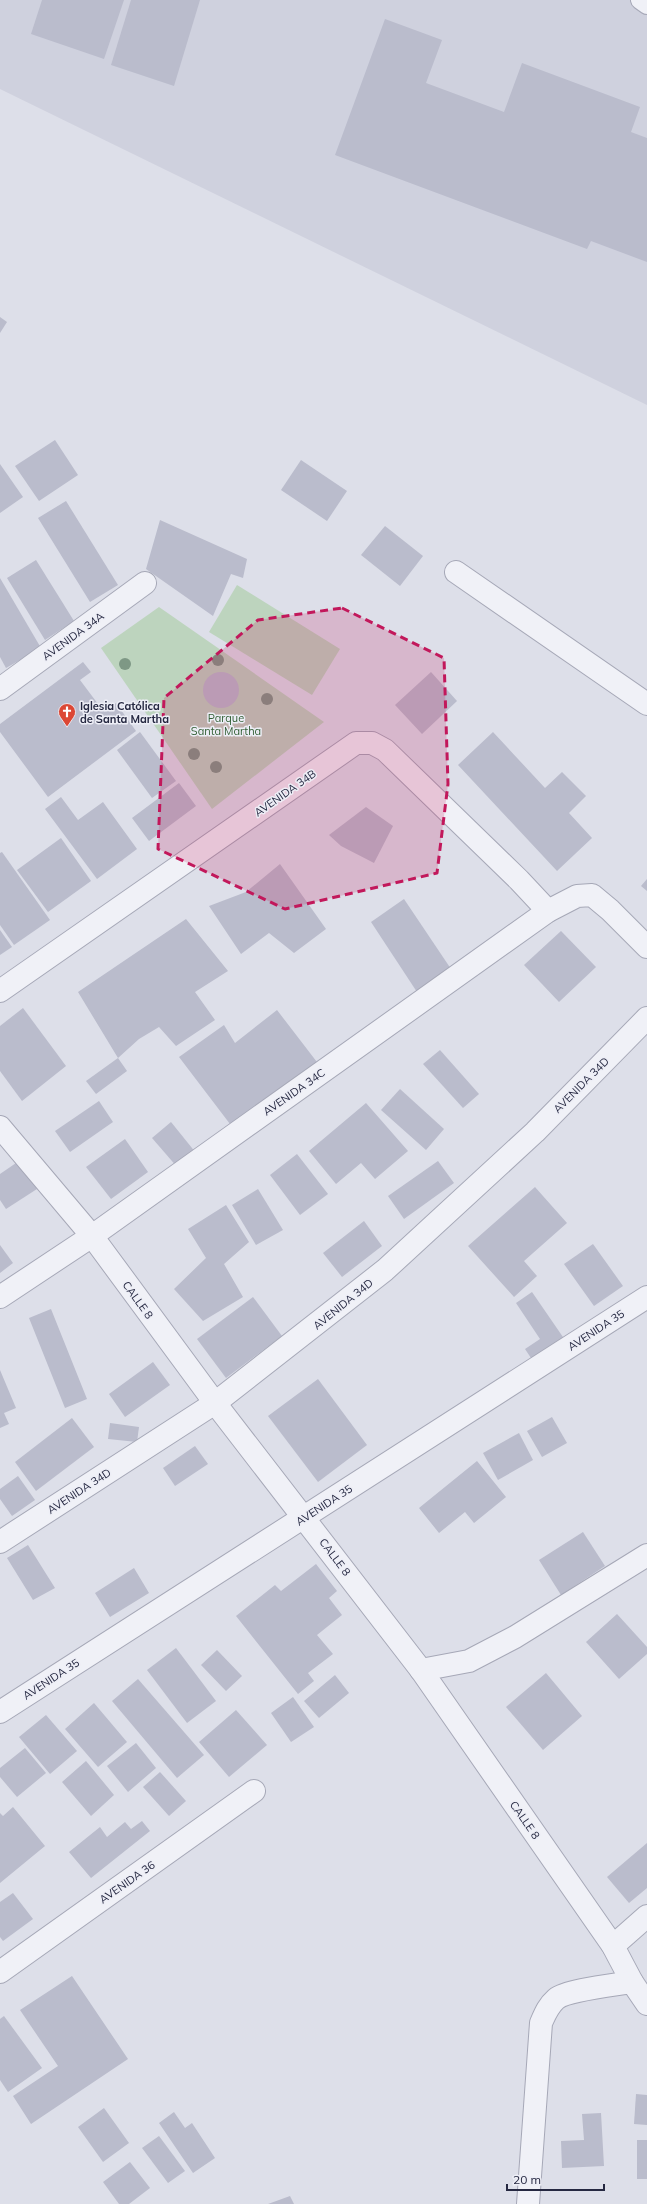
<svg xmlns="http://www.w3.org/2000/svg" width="647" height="2204" font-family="Mulish,sans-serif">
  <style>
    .built { fill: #cfd1de }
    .green { fill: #bdd4be }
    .building { fill: #babccc }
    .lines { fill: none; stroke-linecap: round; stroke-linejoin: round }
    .service-casing { stroke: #a6a8b7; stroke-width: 20 }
    .minor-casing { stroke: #a6a8b7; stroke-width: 24 }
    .service { stroke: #f0f1f7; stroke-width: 18 }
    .minor { stroke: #f0f1f7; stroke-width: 22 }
    .tree { fill: #7e9885 }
    .marked { fill: #c2185b; fill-opacity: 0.2; stroke: #c2185b; stroke-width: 3; stroke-dasharray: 8 5; stroke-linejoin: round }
    .labels { text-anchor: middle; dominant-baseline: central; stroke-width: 3; stroke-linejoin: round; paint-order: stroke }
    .street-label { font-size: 11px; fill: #252841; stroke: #edeef6 }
    .poi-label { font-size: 11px; font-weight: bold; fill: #252841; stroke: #edeef6; text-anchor: start }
    .park-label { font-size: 11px; fill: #315e34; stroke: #edeef6 }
  </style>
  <rect width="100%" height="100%" fill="#dddfe9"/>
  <path class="built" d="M0,0H647V405L0,89Z"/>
  <g class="green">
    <path d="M237,585L340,649L312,695L209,632Z"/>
    <path d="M159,607L324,722L212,809L101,648Z"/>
  </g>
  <g class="building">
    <path d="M42,0H124L104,59L31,34Z"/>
    <path d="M131,0H200L174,86L111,65Z"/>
    <path d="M385,19L442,40L426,83L504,112L522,63L640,107L631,132L647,138V262L591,241L587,249L335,155Z"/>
    <path d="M0,317L7,322L0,333Z"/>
    <path d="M55,440L78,475L39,501L15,466Z"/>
    <path d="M301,460L347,491L327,521L281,490Z"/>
    <path d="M0,464L23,497L0,513Z"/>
    <path d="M66,501L118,585L90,602L38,518Z"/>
    <path d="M160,520L247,559L243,578L231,574L213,616L146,569Z"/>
    <path d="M385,526L423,556L400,586L361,555Z"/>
    <path d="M36,560L74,621L45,640L7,578Z"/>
    <path d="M0,578L41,648L6,668L0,657Z"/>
    <path d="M83,662L91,672L80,680L104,712L116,703L136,731L48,797L0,732V724Z"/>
    <path d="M431,672L457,701L422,734L395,705Z"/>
    <circle cx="221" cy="690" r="18"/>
    <path d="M140,732L176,781L152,798L117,750Z"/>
    <path d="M493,732L545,788L562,772L586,796L569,813L592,838L557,871L458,765Z"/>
    <path d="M179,783L196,806L149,841L132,818Z"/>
    <path d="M61,797L78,820L103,802L137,849L97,879L45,809Z"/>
    <path d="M366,807L393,826L374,863L341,846L329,835Z"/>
    <path d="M61,838L91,881L48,912L17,870Z"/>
    <path d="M2,852L50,920L14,945L0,925V853Z"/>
    <path d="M280,864L326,929L294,953L269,933L241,954L209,906L246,892Z"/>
    <path d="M647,879V891L641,886Z"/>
    <path d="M404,899L451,969L417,992L371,922Z"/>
    <path d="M186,919L228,971L195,992L215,1020L176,1046L159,1027L139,1039L118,1058L78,992Z"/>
    <path d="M0,930L12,947L0,955Z"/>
    <path d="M561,931L596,967L559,1002L524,965Z"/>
    <path d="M23,1008L66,1066L22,1101L0,1071V1026Z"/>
    <path d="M277,1010L320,1066L230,1124L179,1057L224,1025L235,1043Z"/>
    <path d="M440,1050L479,1094L463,1108L423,1064Z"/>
    <path d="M118,1058L127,1071L96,1094L86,1081Z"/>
    <path d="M400,1089L444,1129L426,1150L381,1110Z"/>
    <path d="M99,1101L113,1122L70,1152L55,1131Z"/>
    <path d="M366,1103L408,1151L375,1179L361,1163L336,1184L309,1151Z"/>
    <path d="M171,1122L196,1153L178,1168L152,1138Z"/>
    <path d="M125,1139L148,1172L111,1199L86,1167Z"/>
    <path d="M297,1154L328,1194L300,1215L270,1175Z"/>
    <path d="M19,1161L37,1189L6,1209L0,1200V1174Z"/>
    <path d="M438,1161L454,1183L404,1219L388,1196Z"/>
    <path d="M535,1187L567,1223L524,1261L537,1276L514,1297L468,1246Z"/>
    <path d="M258,1189L283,1230L256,1245L232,1205Z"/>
    <path d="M226,1205L249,1242L224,1264L243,1297L203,1321L174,1289L206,1258L188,1229Z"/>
    <path d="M364,1221L382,1246L342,1277L323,1253Z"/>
    <path d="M593,1244L623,1286L594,1306L564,1264Z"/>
    <path d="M0,1245L13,1263L0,1273Z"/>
    <path d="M532,1292L565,1340L533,1361L525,1349L540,1339L516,1303Z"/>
    <path d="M253,1297L282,1336L226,1378L197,1339Z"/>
    <path d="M51,1309L87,1399L65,1408L29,1318Z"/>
    <path d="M153,1362L170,1385L125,1417L109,1394Z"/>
    <path d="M0,1370L16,1408L4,1413L9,1424L0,1428Z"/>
    <path d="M318,1379L367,1445L318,1482L268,1416Z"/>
    <path d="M552,1417L567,1443L542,1457L527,1431Z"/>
    <path d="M72,1418L94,1447L36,1491L15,1462Z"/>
    <path d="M110,1423L139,1427L137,1442L108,1439Z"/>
    <path d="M519,1433L533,1460L498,1480L483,1453Z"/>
    <path d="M195,1446L208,1464L175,1486L163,1468Z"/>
    <path d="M477,1461L506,1497L474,1523L465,1512L439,1533L419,1508Z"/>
    <path d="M18,1476L35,1500L12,1516L0,1499V1489Z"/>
    <path d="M583,1532L605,1566L561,1595L539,1560Z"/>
    <path d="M28,1545L55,1588L33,1600L7,1558Z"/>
    <path d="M316,1564L337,1591L329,1598L342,1615L317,1635L333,1654L308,1673L314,1681L298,1694L236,1616L275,1585L281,1591Z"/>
    <path d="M134,1568L149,1593L110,1617L95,1593Z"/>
    <path d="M617,1614L647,1647V1654L619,1679L586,1642Z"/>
    <path d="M176,1648L216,1701L187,1723L147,1670Z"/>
    <path d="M217,1650L242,1676L226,1691L201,1665Z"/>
    <path d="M546,1673L582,1716L543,1750L506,1707Z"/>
    <path d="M335,1675L349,1693L319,1718L304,1701Z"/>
    <path d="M138,1679L204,1755L177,1778L112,1701Z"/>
    <path d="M293,1697L314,1727L291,1742L271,1713Z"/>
    <path d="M94,1703L127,1742L98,1767L65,1729Z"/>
    <path d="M236,1710L267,1745L229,1777L199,1742Z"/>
    <path d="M46,1715L77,1751L50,1774L19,1737Z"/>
    <path d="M136,1743L156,1768L128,1792L107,1766Z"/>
    <path d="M25,1748L46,1773L17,1797L0,1777V1768Z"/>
    <path d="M86,1761L114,1795L91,1816L62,1782Z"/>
    <path d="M160,1772L186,1801L169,1816L143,1787Z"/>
    <path d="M13,1807L45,1846L0,1883V1813L3,1816Z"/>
    <path d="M142,1821L150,1831L91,1878L69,1852L100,1827L107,1837L125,1822L131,1829Z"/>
    <path d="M647,1843V1888L629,1903L607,1877Z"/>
    <path d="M13,1893L33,1919L3,1941L0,1937V1902Z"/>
    <path d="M72,1976L128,2059L31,2124L13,2096L58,2066L20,2010Z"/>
    <path d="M4,2016L42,2068L8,2092L0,2080V2019Z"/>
    <path d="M636,2094L647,2095V2125L634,2124Z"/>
    <path d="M104,2108L129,2143L103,2162L78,2127Z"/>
    <path d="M174,2112L185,2128L192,2123L215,2158L193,2173L159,2123Z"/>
    <path d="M601,2113L604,2166L562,2168L561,2141L584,2140L582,2114Z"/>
    <path d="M159,2136L185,2171L168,2183L142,2148Z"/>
    <rect x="637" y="2140" width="10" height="39"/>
    <path d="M130,2162L150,2188L129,2204H119L103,2182Z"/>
    <path d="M290,2196L294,2204H268Z"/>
  </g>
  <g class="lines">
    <defs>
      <path id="service" d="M640,0L647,5"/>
      <g id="minor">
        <path d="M456,572L647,704"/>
        <path d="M0,689L145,583"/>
        <path d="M0,991L356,743H372L385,750L519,880L548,911"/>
        <path d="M0,1127L92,1236L215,1403L421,1670L613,1946L632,1982L647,2004"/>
        <path d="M0,1297L92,1236L548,911L577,896L592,895L610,910L647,947"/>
        <path d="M0,1542L215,1403L385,1270L535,1132L647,1018"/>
        <path d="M421,1670L469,1661L515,1637L647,1555"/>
        <path d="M0,1712L647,1297"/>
        <path d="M613,1946L647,1916"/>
        <path d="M0,1972L254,1791"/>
        <path d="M528,2204L541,2023C545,2014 548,2006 556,1999C567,1990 615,1985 632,1982"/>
      </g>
    </defs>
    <use href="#service" class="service-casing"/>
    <use href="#minor" class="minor-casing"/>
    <use href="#service" class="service"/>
    <use href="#minor" class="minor"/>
  </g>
  <g class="tree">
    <circle cx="218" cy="660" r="6"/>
    <circle cx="125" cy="664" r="6"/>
    <circle cx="267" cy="699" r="6"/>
    <circle cx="194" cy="754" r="6"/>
    <circle cx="216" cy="767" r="6"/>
  </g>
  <path class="marked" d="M342,608L444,658L448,784L437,873L285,909L158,849L164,698L258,620Z"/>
  <defs>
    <symbol id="church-pin" viewBox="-11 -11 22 30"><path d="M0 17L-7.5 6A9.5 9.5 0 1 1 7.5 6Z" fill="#dc4734" stroke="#edeef6"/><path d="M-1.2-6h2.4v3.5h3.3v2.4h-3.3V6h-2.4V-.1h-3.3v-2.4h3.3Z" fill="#fff"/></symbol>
  </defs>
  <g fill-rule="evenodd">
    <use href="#church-pin" x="57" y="702" width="20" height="27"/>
  </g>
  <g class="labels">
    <g class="street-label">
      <text transform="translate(73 636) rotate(-36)">AVENIDA 34A</text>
      <text transform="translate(285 793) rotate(-35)">AVENIDA 34B</text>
      <text transform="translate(581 1085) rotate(-45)">AVENIDA 34D</text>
      <text transform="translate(294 1092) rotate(-35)">AVENIDA 34C</text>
      <text transform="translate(138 1300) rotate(54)">CALLE 8</text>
      <text transform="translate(343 1304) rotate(-39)">AVENIDA 34D</text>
      <text transform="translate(596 1330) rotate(-33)">AVENIDA 35</text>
      <text transform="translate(79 1491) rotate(-33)">AVENIDA 34D</text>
      <text transform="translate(324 1505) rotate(-33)">AVENIDA 35</text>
      <text transform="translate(335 1557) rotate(53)">CALLE 8</text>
      <text transform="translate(51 1679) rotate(-33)">AVENIDA 35</text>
      <text transform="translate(525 1820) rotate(55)">CALLE 8</text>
      <text transform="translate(127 1882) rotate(-35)">AVENIDA 36</text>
    </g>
    <g class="poi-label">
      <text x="80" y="706">Iglesia Católica<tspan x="80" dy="13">de Santa Martha</tspan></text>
    </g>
    <g class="park-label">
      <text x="226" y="718">Parque<tspan x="226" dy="13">Santa Martha</tspan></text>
    </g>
  </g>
  <path d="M507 2184v6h97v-6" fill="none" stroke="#252841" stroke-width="2"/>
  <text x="513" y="2184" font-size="12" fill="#252841" stroke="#edeef6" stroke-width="3" paint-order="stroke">20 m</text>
</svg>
